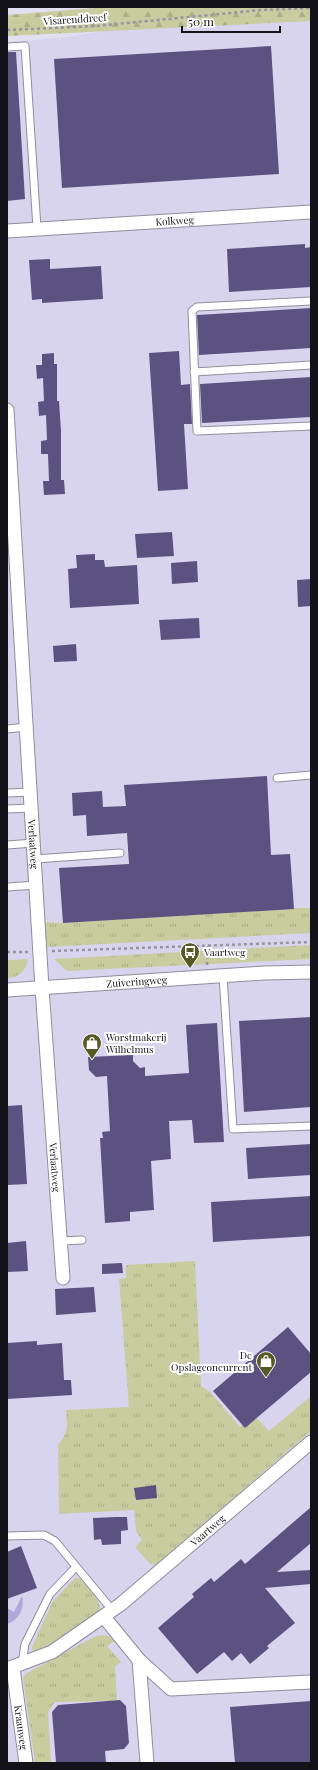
<svg xmlns="http://www.w3.org/2000/svg" width="318" height="1770" font-family="'Playfair Display',serif">
  <style>
    .built { fill: #d8d4ed }
    .grass { fill: url(#grass-tufts) }
    .forest { fill: url(#forest-firs) }
    .water { fill: #b1a7dc }
    .building { fill: #5c5282 }
    .lines { fill: none; stroke-linecap: round; stroke-linejoin: round }
    .service-casing { stroke: #908d9e; stroke-width: 9 }
    .minor-casing { stroke: #908d9e; stroke-width: 15 }
    .path { stroke: #9694a2; stroke-width: 2.5; stroke-dasharray: 3 3; stroke-linecap: butt }
    .service { stroke: #fff; stroke-width: 7 }
    .minor { stroke: #fff; stroke-width: 13 }
    .labels { text-anchor: middle; dominant-baseline: central; stroke-width: 4; stroke-linejoin: round; paint-order: stroke }
    .street-label { font-size: 10px; fill: #131219; stroke: #fff }
    .poi-label { font-size: 10px; fill: #131219; stroke: #fff; text-anchor: start }
  </style>
  <defs>
    <pattern id="grass-tufts" width="24" height="20" patternUnits="userSpaceOnUse"><rect width="24" height="20" fill="#c8cc9f"/><path d="M3 7l-1-3M5 7V3M7 7l1-3M15 17l-1-3M17 17v-4M19 17l1-3" fill="none" stroke="#abae88"/></pattern>
    <pattern id="forest-firs" width="22" height="20" patternUnits="userSpaceOnUse"><rect width="22" height="20" fill="#c8cc9f"/><path d="M5 1l3.5 6h-7zM16 11l3.5 6h-7z" fill="#abae88"/></pattern>
  </defs>
  <rect width="100%" height="100%" fill="#e2dff1"/>
  <path class="built" d="M269,7H311V1763H7V42L58,38Z"/>
  <g class="grass">
    <path d="M294,908H311V933L46,947L45,922L63,923Z"/>
    <path d="M311,945V959L67,971L54,959Z"/>
    <path d="M28,959C25,972 20,977 7,978V960Z"/>
    <path d="M195,1261L201,1386L209,1391L240,1427L254,1415L269,1431L311,1396V1431L156,1565L150,1564L136,1548L137,1545L142,1540L136,1531L134,1510L59,1514L58,1445C69,1432 67,1426 66,1410L129,1407L119,1279L126,1278V1265Z"/>
    <path d="M75,1578H79C87,1587 107,1603 97,1615L37,1652L33,1651L32,1647L53,1601Z"/>
    <path d="M104,1635L110,1637L115,1641L107,1646L121,1662L115,1667L117,1701L55,1702L48,1712L51,1763H35L23,1678L27,1673L96,1636Z"/>
  </g>
  <path class="forest" d="M108,7H311V21L7,36V15Z"/>
  <path class="water" d="M22,1596C25,1608 19,1620 7,1624V1608L14,1612Z"/>
  <g class="building">
    <path d="M271,46L279,174L62,188L54,59Z"/>
    <path d="M7,52H16L25,199L7,201Z"/>
    <path d="M305,244V248L311,247V287L229,292L227,249Z"/>
    <path d="M50,259V269L101,266L103,299L42,303V299L32,300L29,260Z"/>
    <path d="M311,308V348L199,355L197,315Z"/>
    <path d="M179,351L181,385L190,384L192,424H184L188,489L158,491L149,353Z"/>
    <path d="M54,353V364H57V401H59L61,431V480H64L65,494L44,495L43,481H49L48,454H41V441L47,440L46,415L39,416L38,402L44,401L43,378L37,379L36,365H42V354Z"/>
    <path d="M311,377V417L202,423L200,384Z"/>
    <path d="M172,532L174,556L137,558L135,534Z"/>
    <path d="M95,554V560H104L105,567L137,565L139,604L70,608L68,569L77,568L76,555Z"/>
    <path d="M197,561L198,582L172,584L171,563Z"/>
    <path d="M311,579V606L298,607L297,580Z"/>
    <path d="M199,618L200,638L161,640L159,620Z"/>
    <path d="M76,644L77,661L54,662L53,646Z"/>
    <path d="M267,776L271,855L290,854L294,909L63,923L59,868L129,864L127,833L87,836L86,815L73,816L72,793L102,791L103,807L126,806L124,785Z"/>
    <path d="M311,1017V1107L244,1112L239,1021Z"/>
    <path d="M217,1023L224,1142L194,1143L192,1120L169,1121L171,1159L151,1161L154,1210L130,1212V1221L105,1223L100,1138H103L102,1132L110,1131L107,1076L96,1077L89,1070L88,1057L133,1055V1061L140,1068L145,1067V1076L189,1073L186,1025Z"/>
    <path d="M22,1105L27,1184L7,1185V1106Z"/>
    <path d="M311,1144V1175L248,1179L246,1148Z"/>
    <path d="M311,1196V1236L213,1242L211,1202Z"/>
    <path d="M26,1241L28,1271L7,1272V1243Z"/>
    <path d="M122,1263L123,1273L102,1274V1264Z"/>
    <path d="M94,1287L96,1312L56,1315L55,1289Z"/>
    <path d="M288,1327L311,1354V1372L245,1428L213,1391Z"/>
    <path d="M37,1341V1345L62,1343L64,1380H71L72,1395L7,1399V1343Z"/>
    <path d="M156,1485L157,1498L136,1500L134,1488Z"/>
    <path d="M311,1507V1543L277,1572L311,1570V1584L265,1588L295,1623L267,1646L269,1648L250,1664L241,1653L232,1661L224,1652L197,1674L158,1628L194,1597L192,1594L211,1578L214,1582L241,1559L245,1564Z"/>
    <path d="M116,1517H127L128,1530L121,1531V1544L102,1545L101,1539L94,1540L93,1518Z"/>
    <path d="M21,1546L37,1588L7,1599V1552Z"/>
    <path d="M120,1700L126,1706L129,1743L124,1749L105,1751L106,1763H56L52,1712L58,1705Z"/>
    <path d="M311,1701V1763H235L230,1707Z"/>
  </g>
  <g class="lines">
    <defs>
      <g id="service">
        <path d="M7,47L25,46L37,228"/>
        <path d="M311,301L197,307L192,311L197,431L311,426"/>
        <path d="M194,372L311,365"/>
        <path d="M7,729L27,727"/>
        <path d="M277,778L311,775"/>
        <path d="M7,793L31,792"/>
        <path d="M7,809L32,808"/>
        <path d="M7,845L34,843"/>
        <path d="M35,859L120,853"/>
        <path d="M7,887L37,885"/>
        <path d="M223,976L233,1129L311,1126"/>
        <path d="M61,1241L82,1240"/>
        <path d="M7,1536L44,1535L55,1541L113,1611"/>
        <path d="M22,1664L25,1644L50,1594L76,1567"/>
      </g>
      <g id="minor">
        <path id="s1" d="M7,231L311,212"/>
        <path id="s2" d="M7,410L42,988L63,1278"/>
        <path id="s3" d="M7,990L265,973L311,972"/>
        <path d="M104,1617L139,1660L171,1689L311,1682"/>
        <path d="M139,1660L147,1763"/>
        <path id="s4" d="M13,1668L26,1763"/>
        <path id="s5" d="M7,1669L52,1652L121,1604L311,1442"/>
      </g>
    </defs>
    <use href="#service" class="service-casing"/>
    <use href="#minor" class="minor-casing"/>
    <g class="path">
      <path d="M7,30L96,26L261,10L311,8"/>
      <path d="M52,951L311,942"/>
      <path d="M7,952H29"/>
      <path d="M207,965L208,946"/>
    </g>
    <use href="#service" class="service"/>
    <use href="#minor" class="minor"/>
  </g>
  <defs>
    <symbol id="bus-pin" viewBox="-11 -11 22 30"><path d="M0 17L-7.5 6A9.5 9.5 0 1 1 7.5 6Z" fill="#575927" stroke="#fff"/><path d="M-5-6H5V4H4V6H2V4H-2V6H-4V4H-5ZM-3.5-4V0h7V-4ZM-3.5 1.2v1.5H-2V1.2ZM2 1.2v1.5H3.5V1.2Z" fill="#fff"/></symbol>
    <symbol id="shop-pin" viewBox="-11 -11 22 30"><path d="M0 17L-7.5 6A9.5 9.5 0 1 1 7.5 6Z" fill="#575927" stroke="#fff"/><path d="M-5-2.5h2.3a2.7 3.5 0 0 1 5.4 0H5L5.5 6h-11ZM-1.5-2.5h3a1.5 2.3 0 0 0-3 0Z" fill="#fff"/></symbol>
  </defs>
  <g fill-rule="evenodd">
    <use href="#bus-pin" x="179" y="941" width="22" height="30"/>
    <use href="#shop-pin" x="81" y="1032" width="22" height="30"/>
    <use href="#shop-pin" x="255" y="1350" width="22" height="30"/>
  </g>
  <g class="labels">
    <g class="street-label">
      <text transform="translate(75 19) rotate(-4)">Visarenddreef</text>
      <text stroke="none"><textPath href="#s1" startOffset="168">Kolkweg</textPath></text>
      <text stroke="none"><textPath href="#s2" startOffset="435">Verlaatweg</textPath></text>
      <text stroke="none"><textPath href="#s3" startOffset="130">Zuiveringweg</textPath></text>
      <text stroke="none"><textPath href="#s2" startOffset="759">Verlaatweg</textPath></text>
      <text stroke="none"><textPath href="#s5" startOffset="246">Vaartweg</textPath></text>
      <text stroke="none"><textPath href="#s4" startOffset="60">Kraanweg</textPath></text>
    </g>
    <g class="poi-label">
      <text x="204" y="952">Vaartweg</text>
      <text x="106" y="1037">Worstmakerij<tspan x="106" dy="12">Wilhelmus</tspan></text>
      <text x="252" y="1355" text-anchor="end">De<tspan x="252" dy="12">Opslagconcurrent</tspan></text>
    </g>
  </g>
  <rect width="318" height="1770" fill="none" stroke="#131219" stroke-width="16"/>
  <path d="M182 26v6h98v-6" fill="none" stroke="#131219" stroke-width="2"/>
  <text x="188" y="26" font-size="12" fill="#131219" stroke="#ffffff" stroke-width="3" paint-order="stroke">50 m</text>
</svg>
